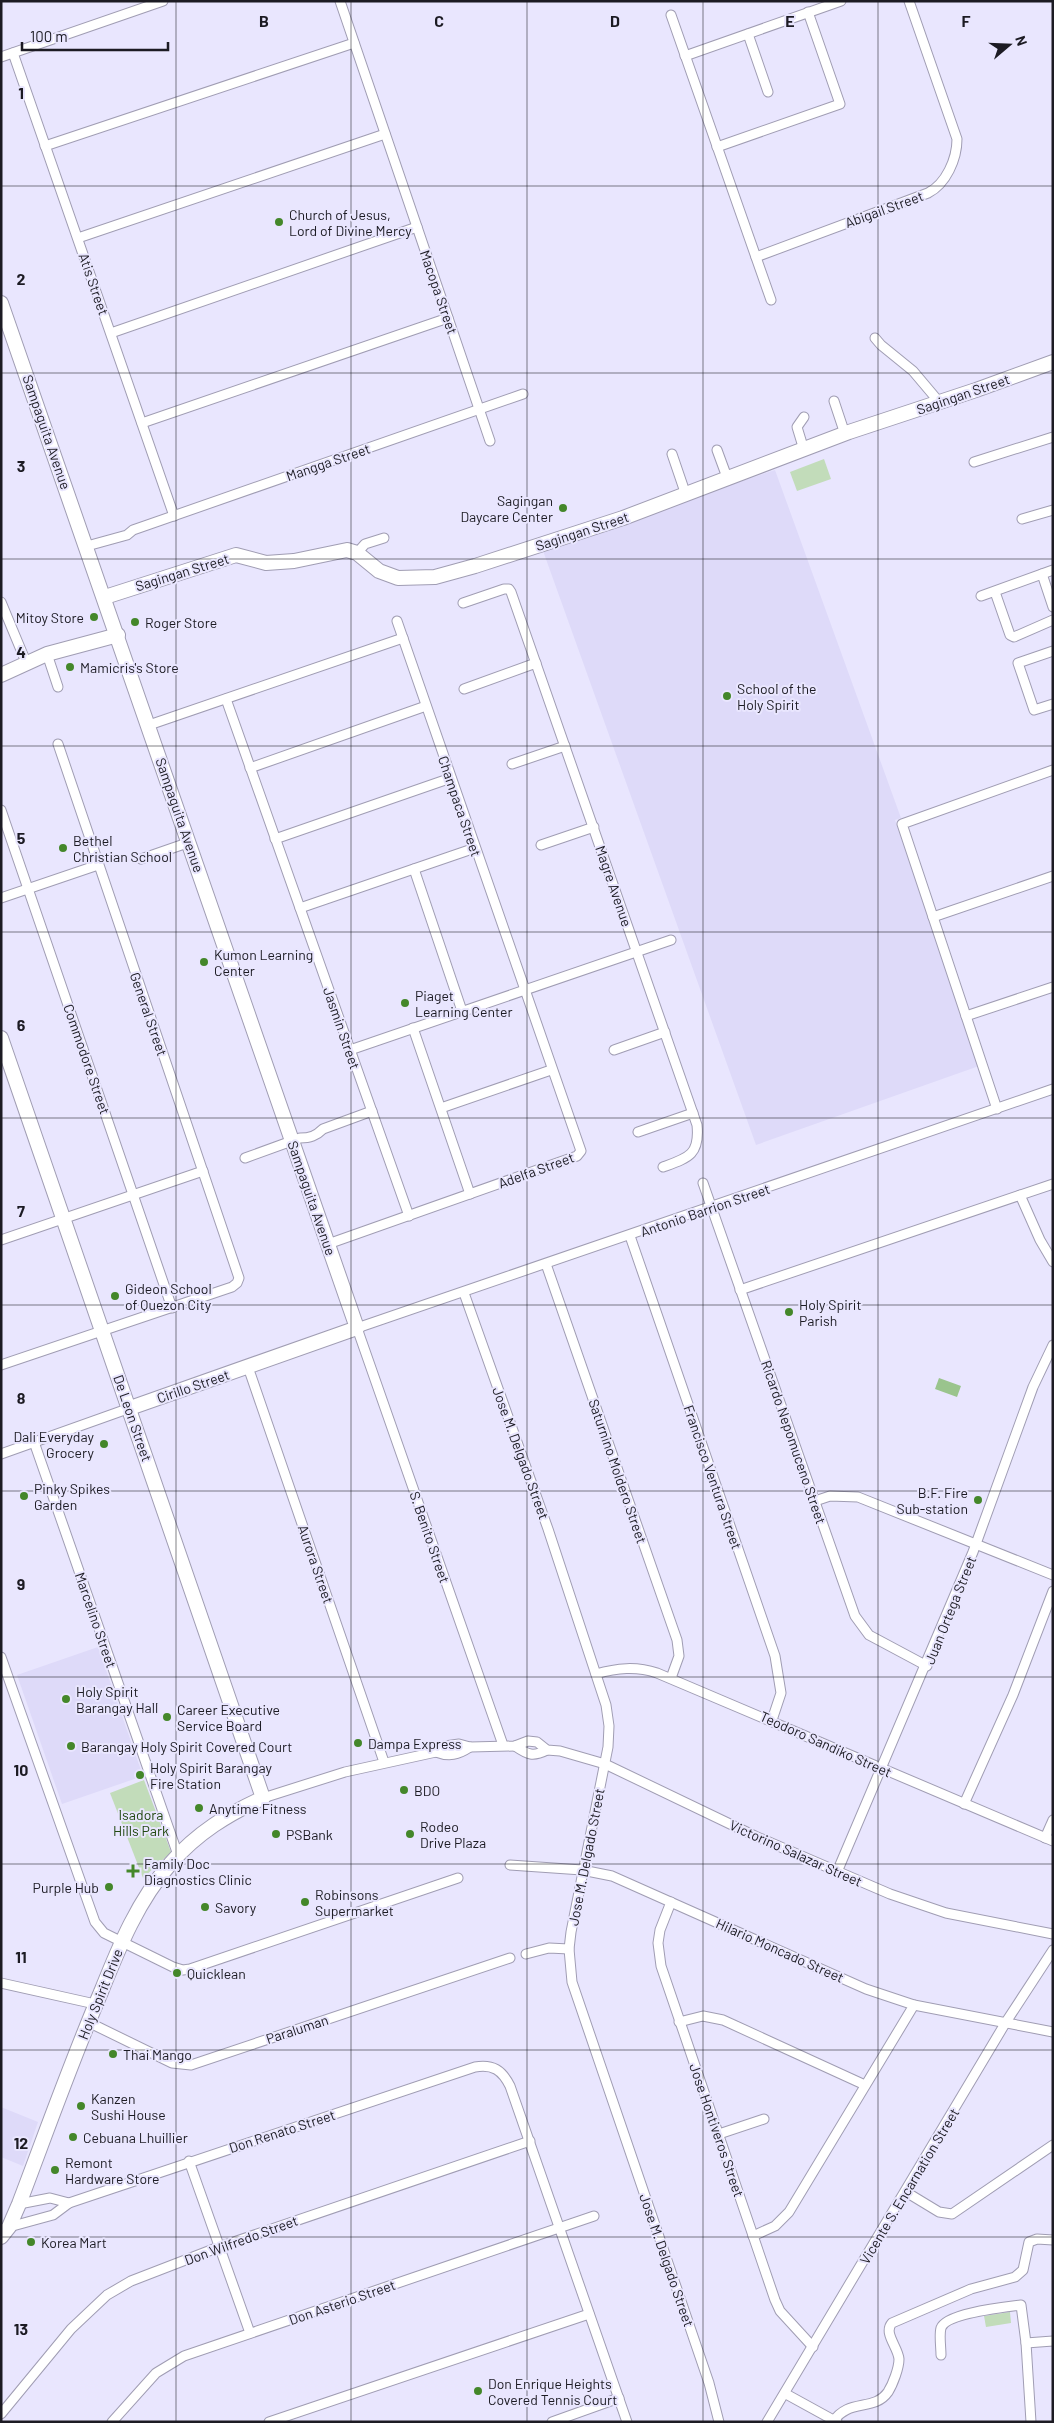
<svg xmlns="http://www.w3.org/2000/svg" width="1054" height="2423" font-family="Barlow,sans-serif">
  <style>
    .built { fill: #dedaf9 }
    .green { fill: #c2dcba }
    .water { fill: #9ac48d }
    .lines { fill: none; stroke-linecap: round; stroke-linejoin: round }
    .street-casing { stroke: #a09db3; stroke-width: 11 }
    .secondary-casing { stroke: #a09db3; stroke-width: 16 }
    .street { stroke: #fff; stroke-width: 9 }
    .secondary { stroke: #fff; stroke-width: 14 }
    .grid { fill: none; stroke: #1c1b23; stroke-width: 1; stroke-opacity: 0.55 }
    .poi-dot { fill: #44872a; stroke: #e9e6fe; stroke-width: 2 }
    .labels { text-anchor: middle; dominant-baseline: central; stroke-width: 4; stroke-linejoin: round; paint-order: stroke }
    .street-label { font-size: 14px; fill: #1c1b23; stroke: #e9e6fe }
    .poi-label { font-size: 14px; fill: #1c1b23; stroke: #e9e6fe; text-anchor: start }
    .park-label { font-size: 14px; fill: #214811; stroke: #e9e6fe }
    .grid-label { font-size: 16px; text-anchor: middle; font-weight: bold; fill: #1c1b23; stroke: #e9e6fe; stroke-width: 4; stroke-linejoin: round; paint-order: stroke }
  </style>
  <rect width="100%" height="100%" fill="#e9e6fe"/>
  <g class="built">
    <path d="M775,470L901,818L895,820L979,1066L756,1145L542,548Z"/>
    <path d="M98,1647L143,1776L62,1804L17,1675Z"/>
    <path d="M1,2107L38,2122L23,2166L1,2157Z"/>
  </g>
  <g class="green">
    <path d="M824,459L831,479L797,491L790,472Z"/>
    <path d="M144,1780L171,1852L143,1878L110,1793Z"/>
    <path d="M1010,2312L1011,2323L986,2327L984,2316Z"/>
  </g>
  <path class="water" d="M939,1378L961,1386L957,1397L935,1389Z"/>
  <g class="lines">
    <defs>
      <g id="street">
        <path d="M340,1L490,441"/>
        <path d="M671,15L771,300"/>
        <path d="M748,34L768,92"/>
        <path d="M13,53L174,516"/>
        <path d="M685,56L841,1"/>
        <path d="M1,57L163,1"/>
        <path d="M45,146L354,43"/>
        <path d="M717,147L840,104L808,12"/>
        <path d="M78,238L385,134"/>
        <path d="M756,257L928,193C946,184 957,159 957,139L909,1"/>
        <path d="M111,333L417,227"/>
        <path d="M875,338L881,345L913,371L940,403"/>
        <path d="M834,401L845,434"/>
        <path d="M804,417L797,427L804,450"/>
        <path d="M142,423L448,318"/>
        <path d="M717,450L728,480"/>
        <path d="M672,454L686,495"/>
        <path d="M974,462L1053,437"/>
        <path d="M1022,519L1053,510"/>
        <path d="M87,546L127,535L133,530L523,394"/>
        <path d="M357,553L365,544L384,538"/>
        <path d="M1042,574L1053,607"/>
        <path d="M995,592L1010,635L1014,637L1053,620"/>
        <path d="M981,596L1053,570"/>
        <path d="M1,602L26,662"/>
        <path d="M463,603L504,589H509L511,592L697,1125C700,1155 688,1158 663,1167"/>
        <path d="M1053,651L1018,663L1034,710L1053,704"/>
        <path d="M47,654L58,687"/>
        <path d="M464,689L536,663"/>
        <path d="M226,699L409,1216"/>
        <path d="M149,725L403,638"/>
        <path d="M512,764L565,746"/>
        <path d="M250,768L426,706"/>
        <path d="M1,810L172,1308"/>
        <path d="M275,839L451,778"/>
        <path d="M541,845L594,827"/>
        <path d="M141,859L190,842"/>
        <path d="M414,869L462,1011"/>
        <path d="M1,898L98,865"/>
        <path d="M300,908L475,848"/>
        <path d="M933,917L1053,876"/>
        <path d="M966,1016L1053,987"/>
        <path d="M413,1028L470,1194"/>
        <path d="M350,1050L671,940"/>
        <path d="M614,1050L665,1032"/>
        <path d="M441,1108L551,1070"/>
        <path d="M997,1109L902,824L1053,770"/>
        <path d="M638,1132L693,1113"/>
        <path d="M245,1158L300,1138C310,1138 316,1136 323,1129L372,1111"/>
        <path d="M703,1183L855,1616L869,1635L927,1666"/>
        <path d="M1020,1195L1040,1240L1053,1262"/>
        <path d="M630,1236L775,1656L781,1693L772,1720"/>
        <path d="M1,1240L203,1171"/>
        <path d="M328,1244L577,1156L581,1151L397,621"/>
        <path d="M546,1264L677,1640L679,1656L671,1678"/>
        <path d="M740,1290L1053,1184"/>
        <path d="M464,1293L548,1529L606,1705L609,1726L608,1747L571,1932L569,1949L572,1982L709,2383L719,2422"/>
        <path d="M1,1365L232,1287L237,1283L239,1278L58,744"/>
        <path d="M248,1367L384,1762"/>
        <path d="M34,1442L178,1855"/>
        <path d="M1,1454L130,1408"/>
        <path d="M815,1501L830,1496L858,1497L1053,1575"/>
        <path d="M1,1657L95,1922L104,1933L173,1967L183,1970L190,1969L458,1878"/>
        <path d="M596,1674C617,1668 636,1666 657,1673L1053,1841"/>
        <path d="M503,1745L357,1328L1053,1089"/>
        <path d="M515,1746C528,1755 533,1757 547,1750"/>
        <path d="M436,1752C449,1757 458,1755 470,1747"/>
        <path d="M263,1798L345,1772L436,1752L445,1746L459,1744L470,1747L515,1746L528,1741L537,1742L547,1750L560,1751L605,1764L755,1836L890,1894L946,1913L1053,1934"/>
        <path d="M964,1804L1013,1695L1053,1591"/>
        <path d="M1045,1838L1053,1820"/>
        <path d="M510,1865L582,1870L612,1876L866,1989L914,2005L1053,2032"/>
        <path d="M837,1872L973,1552L1033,1387L1053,1345"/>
        <path d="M671,1902L660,1930L658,1943L661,1966L775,2300L780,2311L813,2347"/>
        <path d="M526,1954L549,1948L569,1949"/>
        <path d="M1,1983L95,2004"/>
        <path d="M88,2022L172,2063L191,2065L510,1958"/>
        <path d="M679,2022L703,2016L723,2020L865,2085"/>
        <path d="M719,2134L764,2119"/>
        <path d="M189,2161L250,2333"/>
        <path d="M906,2192L939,2212L952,2214L1053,2145"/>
        <path d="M19,2204L50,2198L69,2203"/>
        <path d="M9,2227L53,2215L69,2203L475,2067C493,2064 502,2070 510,2086L627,2422"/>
        <path d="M753,2236L775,2226L789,2212L914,2005"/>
        <path d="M1026,2343L1053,2341"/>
        <path d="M941,2355C941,2347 939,2335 941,2328C946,2313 1007,2307 1021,2305L1026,2343L1031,2422"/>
        <path d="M786,2394L837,2422"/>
        <path d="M1,2414L71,2329L107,2295L131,2281L219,2247L530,2141"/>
        <path d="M112,2422L156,2373L184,2356L594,2216"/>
        <path d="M269,2422L589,2314"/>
        <path d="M552,2422L619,2398"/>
        <path d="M767,2422L1006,2022L1053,1950"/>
        <path d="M833,2422C848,2398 874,2412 888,2392C893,2384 899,2368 899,2359C898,2347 883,2333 892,2323L971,2289L1015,2277L1023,2270L1029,2242L1037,2239L1053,2240"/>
      </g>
      <g id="secondary">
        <path d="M1,303L357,1328L130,1408"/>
        <path d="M105,597L236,555L266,563L294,561L347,550L357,553L379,571L398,578L435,577L475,566L623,518L849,432L976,390L1053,362"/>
        <path d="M1,675L47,654L118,635"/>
        <path d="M1,1038L263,1798C228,1814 197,1833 171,1863C138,1900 119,1947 101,1992C71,2062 46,2133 19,2204L9,2227L1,2237"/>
      </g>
    </defs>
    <use href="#street" class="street-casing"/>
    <use href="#secondary" class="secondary-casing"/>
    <use href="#street" class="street"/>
    <use href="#secondary" class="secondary"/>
  </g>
  <path class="grid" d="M176,1V2422M351,1V2422M527,1V2422M703,1V2422M878,1V2422M1,186H1053M1,373H1053M1,559H1053M1,746H1053M1,932H1053M1,1118H1053M1,1305H1053M1,1491H1053M1,1677H1053M1,1864H1053M1,2050H1053M1,2237H1053"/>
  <g class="poi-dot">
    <circle cx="279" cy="222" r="5"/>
    <circle cx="563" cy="508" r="5"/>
    <circle cx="94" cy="617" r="5"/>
    <circle cx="135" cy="622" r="5"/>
    <circle cx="70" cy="667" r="5"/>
    <circle cx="727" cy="696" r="5"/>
    <circle cx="63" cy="848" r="5"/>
    <circle cx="204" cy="962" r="5"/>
    <circle cx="405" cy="1003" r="5"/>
    <circle cx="115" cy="1296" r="5"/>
    <circle cx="789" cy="1312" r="5"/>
    <circle cx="104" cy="1444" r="5"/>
    <circle cx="24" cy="1496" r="5"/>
    <circle cx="978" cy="1500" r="5"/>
    <circle cx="66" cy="1699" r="5"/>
    <circle cx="167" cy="1717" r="5"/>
    <circle cx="358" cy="1743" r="5"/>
    <circle cx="71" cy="1746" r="5"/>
    <circle cx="140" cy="1775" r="5"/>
    <circle cx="404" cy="1790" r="5"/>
    <circle cx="199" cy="1808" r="5"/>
    <circle cx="276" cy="1834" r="5"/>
    <circle cx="410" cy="1834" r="5"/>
    <path d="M130.5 1863.5h5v5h5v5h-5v5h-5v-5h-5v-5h5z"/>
    <circle cx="109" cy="1887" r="5"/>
    <circle cx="305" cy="1902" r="5"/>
    <circle cx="205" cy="1907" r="5"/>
    <circle cx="177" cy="1973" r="5"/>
    <circle cx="113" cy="2054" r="5"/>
    <circle cx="81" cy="2106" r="5"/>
    <circle cx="73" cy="2137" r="5"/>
    <circle cx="55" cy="2170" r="5"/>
    <circle cx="31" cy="2242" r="5"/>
    <circle cx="478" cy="2391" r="5"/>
  </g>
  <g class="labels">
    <g class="street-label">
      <text transform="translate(884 209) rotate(-20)">Abigail Street</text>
      <text transform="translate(94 284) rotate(71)">Atis Street</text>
      <text transform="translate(439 292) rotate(71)">Macopa Street</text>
      <text transform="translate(963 394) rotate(-19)">Sagingan Street</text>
      <text transform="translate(47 432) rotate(71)">Sampaguita Avenue</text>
      <text transform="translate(328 462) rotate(-19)">Mangga Street</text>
      <text transform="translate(582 531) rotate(-18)">Sagingan Street</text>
      <text transform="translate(182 572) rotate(-17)">Sagingan Street</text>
      <text transform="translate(460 806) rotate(71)">Champaca Street</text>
      <text transform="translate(180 815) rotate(71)">Sampaguita Avenue</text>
      <text transform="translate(614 886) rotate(71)">Magre Avenue</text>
      <text transform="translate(149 1014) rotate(71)">General Street</text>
      <text transform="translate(342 1028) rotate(71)">Jasmin Street</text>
      <text transform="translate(87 1059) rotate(71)">Commodore Street</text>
      <text transform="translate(536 1170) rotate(-20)">Adelfa Street</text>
      <text transform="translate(312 1198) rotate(71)">Sampaguita Avenue</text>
      <text transform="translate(705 1210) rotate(-19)">Antonio Barrion Street</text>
      <text transform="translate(193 1386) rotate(-19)">Cirillo Street</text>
      <text transform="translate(133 1418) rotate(71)">De Leon Street</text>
      <text transform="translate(794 1442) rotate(71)">Ricardo Nepomuceno Street</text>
      <text transform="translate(521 1453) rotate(70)">Jose M. Delgado Street</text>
      <text transform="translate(618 1471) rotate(71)">Saturnino Moldero Street</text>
      <text transform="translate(713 1477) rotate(71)">Francisco Ventura Street</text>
      <text transform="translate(430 1537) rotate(71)">S. Benito Street</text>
      <text transform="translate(316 1564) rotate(71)">Aurora Street</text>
      <text transform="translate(950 1610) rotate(-68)">Juan Ortega Street</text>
      <text transform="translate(96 1620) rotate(71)">Marcelino Street</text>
      <text transform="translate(826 1744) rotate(24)">Teodoro Sandiko Street</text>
      <text transform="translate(796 1853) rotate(24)">Victorino Salazar Street</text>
      <text transform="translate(586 1857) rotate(-79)">Jose M. Delgado Street</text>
      <text transform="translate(780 1950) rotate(24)">Hilario Moncado Street</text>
      <text transform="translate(100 1994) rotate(-68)">Holy Spirit Drive</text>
      <text transform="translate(297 2029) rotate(-18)">Paraluman</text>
      <text transform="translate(717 2130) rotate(71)">Jose Hontiveros Street</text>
      <text transform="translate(282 2131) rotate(-18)">Don Renato Street</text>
      <text transform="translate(909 2186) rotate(-59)">Vicente S. Encarnation Street</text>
      <text transform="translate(241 2240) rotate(-20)">Don Wilfredo Street</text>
      <text transform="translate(667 2260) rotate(71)">Jose M. Delgado Street</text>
      <text transform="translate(342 2302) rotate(-19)">Don Asterio Street</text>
    </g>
    <g class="poi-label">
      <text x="289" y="214">Church of Jesus,<tspan x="289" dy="16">Lord of Divine Mercy</tspan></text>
      <text x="553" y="500" text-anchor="end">Sagingan<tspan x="553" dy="16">Daycare Center</tspan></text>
      <text x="84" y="617" text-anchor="end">Mitoy Store</text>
      <text x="145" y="622">Roger Store</text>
      <text x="80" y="667">Mamicris's Store</text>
      <text x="737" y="688">School of the<tspan x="737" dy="16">Holy Spirit</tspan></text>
      <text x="73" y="840">Bethel<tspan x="73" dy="16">Christian School</tspan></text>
      <text x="214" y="954">Kumon Learning<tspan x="214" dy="16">Center</tspan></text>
      <text x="415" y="995">Piaget<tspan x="415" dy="16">Learning Center</tspan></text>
      <text x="125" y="1288">Gideon School<tspan x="125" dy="16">of Quezon City</tspan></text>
      <text x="799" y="1304">Holy Spirit<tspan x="799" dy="16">Parish</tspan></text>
      <text x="94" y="1436" text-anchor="end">Dali Everyday<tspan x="94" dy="16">Grocery</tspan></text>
      <text x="34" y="1488">Pinky Spikes<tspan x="34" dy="16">Garden</tspan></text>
      <text x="968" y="1492" text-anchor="end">B.F. Fire<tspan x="968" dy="16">Sub-station</tspan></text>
      <text x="76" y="1691">Holy Spirit<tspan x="76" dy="16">Barangay Hall</tspan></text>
      <text x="177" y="1709">Career Executive<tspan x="177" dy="16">Service Board</tspan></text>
      <text x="368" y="1743">Dampa Express</text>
      <text x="81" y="1746">Barangay Holy Spirit Covered Court</text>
      <text x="150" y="1767">Holy Spirit Barangay<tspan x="150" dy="16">Fire Station</tspan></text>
      <text x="414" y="1790">BDO</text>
      <text x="209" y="1808">Anytime Fitness</text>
      <text x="420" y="1826">Rodeo<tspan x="420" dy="16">Drive Plaza</tspan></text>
      <text x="286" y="1834">PSBank</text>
      <text x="144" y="1863">Family Doc<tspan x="144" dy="16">Diagnostics Clinic</tspan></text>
      <text x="99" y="1887" text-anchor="end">Purple Hub</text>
      <text x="315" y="1894">Robinsons<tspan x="315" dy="16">Supermarket</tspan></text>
      <text x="215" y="1907">Savory</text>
      <text x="187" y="1973">Quicklean</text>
      <text x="123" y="2054">Thai Mango</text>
      <text x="91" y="2098">Kanzen<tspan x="91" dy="16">Sushi House</tspan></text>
      <text x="83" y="2137">Cebuana Lhuillier</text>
      <text x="65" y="2162">Remont<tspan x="65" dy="16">Hardware Store</tspan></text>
      <text x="41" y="2242">Korea Mart</text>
      <text x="488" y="2383">Don Enrique Heights<tspan x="488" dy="16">Covered Tennis Court</tspan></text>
    </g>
    <g class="park-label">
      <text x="141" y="1814">Isadora<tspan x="141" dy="16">Hills Park</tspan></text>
    </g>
  </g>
  <g class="grid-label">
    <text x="264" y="27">B</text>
    <text x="439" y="27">C</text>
    <text x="615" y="27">D</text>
    <text x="790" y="27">E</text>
    <text x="966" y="27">F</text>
    <text x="21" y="99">1</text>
    <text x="21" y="285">2</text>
    <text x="21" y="472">3</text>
    <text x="21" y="658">4</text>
    <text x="21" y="844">5</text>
    <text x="21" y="1031">6</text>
    <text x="21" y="1217">7</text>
    <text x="21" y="1404">8</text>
    <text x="21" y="1590">9</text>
    <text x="21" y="1776">10</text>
    <text x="21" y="1963">11</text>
    <text x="21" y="2149">12</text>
    <text x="21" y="2335">13</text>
  </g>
  <rect width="1054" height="2423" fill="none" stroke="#1c1b23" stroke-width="5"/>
  <g transform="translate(1009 45) rotate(71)" stroke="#e9e6fe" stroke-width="4" paint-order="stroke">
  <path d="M0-4L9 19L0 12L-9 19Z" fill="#1c1b23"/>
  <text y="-8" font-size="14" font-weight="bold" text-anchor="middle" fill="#1c1b23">N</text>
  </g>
  <path d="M22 42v8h146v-8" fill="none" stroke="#1c1b23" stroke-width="2.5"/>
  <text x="30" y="42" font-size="15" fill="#1c1b23" stroke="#e9e6fe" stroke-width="4" paint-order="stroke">100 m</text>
</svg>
